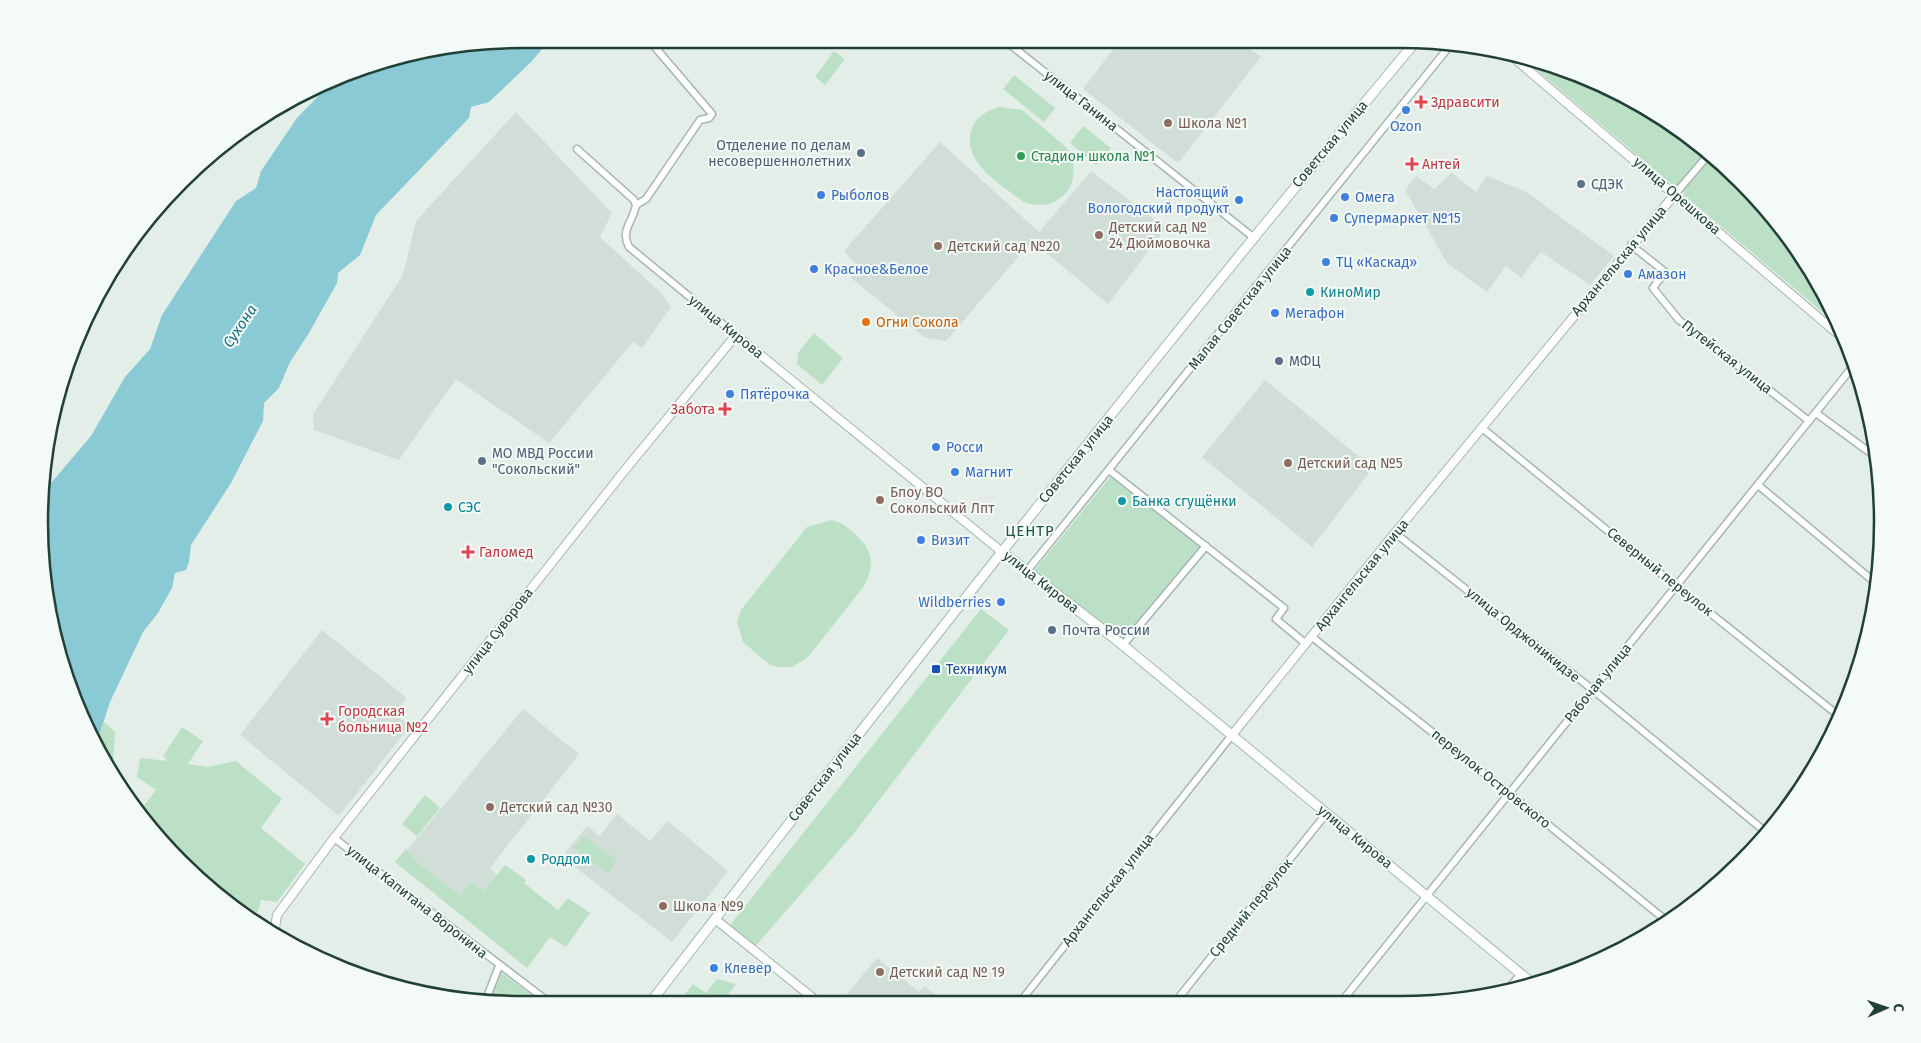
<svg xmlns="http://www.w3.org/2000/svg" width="1921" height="1043" font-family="'Fira Sans',sans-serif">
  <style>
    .built { fill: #d1ded8 }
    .green { fill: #bbe0c5 }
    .water { fill: #89cad5 }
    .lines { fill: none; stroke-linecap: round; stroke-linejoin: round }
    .minor-casing { stroke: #a5b6b0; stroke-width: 9 }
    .tertiary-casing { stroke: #a5b6b0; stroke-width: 10 }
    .secondary-casing { stroke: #a1bab1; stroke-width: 11 }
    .minor { stroke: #fff; stroke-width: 6 }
    .tertiary { stroke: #fff; stroke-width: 8 }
    .secondary { stroke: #fff; stroke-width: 9 }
    .health-dot { fill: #e0444e; stroke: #f4faf7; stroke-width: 2 }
    .shop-dot { fill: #3f7fe0; stroke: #f4faf7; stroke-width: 2 }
    .education-dot { fill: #8d6e63; stroke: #f4faf7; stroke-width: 2 }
    .service-dot { fill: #5c6f8a; stroke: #f4faf7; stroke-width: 2 }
    .leisure-dot { fill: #2e9e5b; stroke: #f4faf7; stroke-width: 2 }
    .culture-dot { fill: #0f9aa8; stroke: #f4faf7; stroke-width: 2 }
    .food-dot { fill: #e8710a; stroke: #f4faf7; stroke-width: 2 }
    .transit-dot { fill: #1a4fb4; stroke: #f4faf7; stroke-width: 2 }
    .labels { text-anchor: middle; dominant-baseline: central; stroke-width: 4; stroke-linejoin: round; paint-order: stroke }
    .street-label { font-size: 14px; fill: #224038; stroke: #f4faf7 }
    .health-label { font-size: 14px; fill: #be3a42; stroke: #f4faf7; text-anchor: start }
    .education-label { font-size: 14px; fill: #785e54; stroke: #f4faf7; text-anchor: start }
    .shop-label { font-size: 14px; fill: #366cbe; stroke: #f4faf7; text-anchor: start }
    .service-label { font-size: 14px; fill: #4e5e75; stroke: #f4faf7; text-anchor: start }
    .leisure-label { font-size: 14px; fill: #27864d; stroke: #f4faf7; text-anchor: start }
    .culture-label { font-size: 14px; fill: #0d838f; stroke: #f4faf7; text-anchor: start }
    .food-label { font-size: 14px; fill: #c56008; stroke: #f4faf7; text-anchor: start }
    .transit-label { font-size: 14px; fill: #164399; stroke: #f4faf7; text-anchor: start }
    .water-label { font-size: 15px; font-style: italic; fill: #196f7f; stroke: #f4faf7 }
    .neighbourhood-label { font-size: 15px; letter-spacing: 1px; fill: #1d5446; stroke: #f4faf7 }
    .rim { fill: none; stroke: #224038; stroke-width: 2.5 }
  </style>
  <rect width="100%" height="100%" fill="#e3eee9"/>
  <g class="built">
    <path d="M1121,39L1237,40L1261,57L1178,163L1083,89Z"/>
    <path d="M516,112L612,213L600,237L661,293L671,307L642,348L633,342L549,443L456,379L399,460L314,430L313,414L403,275L416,221Z"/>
    <path d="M940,142L1039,232L1091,171L1166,228L1108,304L1032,241L946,341L924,337L851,278L855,263L844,251Z"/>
    <path d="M1452,173L1476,192L1487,176L1525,191L1614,256L1590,285L1541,252L1521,278L1506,266L1487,292L1447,263L1405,190L1416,176L1434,189Z"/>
    <path d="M1265,380L1373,468L1312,547L1202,457Z"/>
    <path d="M322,630L407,698L394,713L410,726L339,816L240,735Z"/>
    <path d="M523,709L579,754L490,868L497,875L468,911L399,860Z"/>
    <path d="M617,814L650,841L668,821L728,871L672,942L562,857L587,826L600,836Z"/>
    <path d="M877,958L919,992L925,986L944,1002H840Z"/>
  </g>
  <g class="green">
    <path d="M834,51L845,59L825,85L815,77Z"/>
    <path d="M1518,54L1525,55L1641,103L1703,150V156L1676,188Z"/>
    <path d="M1014,75L1055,108L1044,122L1003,89Z"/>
    <path d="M1000,107L1022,110L1066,147C1088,180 1059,217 1022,201C1000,183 958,161 973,126C978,115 989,110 1000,107Z"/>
    <path d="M1083,126L1111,148L1096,165L1070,143Z"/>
    <path d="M1710,160H1717L1725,166L1782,227L1832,308L1839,326L1684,195V189Z"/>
    <path d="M814,333L843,358L822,385L797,364L798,353Z"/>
    <path d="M1111,476L1202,548L1123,639L1034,571Z"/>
    <path d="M832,520C841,523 846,526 853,532C872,549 876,563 864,586L808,657L792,667H778L770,665L743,642L737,621L741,610L807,527Z"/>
    <path d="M981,609L1009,630L855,832L752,950L727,929Z"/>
    <path d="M104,722L115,732L113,767L97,742Z"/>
    <path d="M182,727L203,741L188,764L207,767L236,761L282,799L261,828L305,864L277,902L261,900L258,912L245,911L159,840L139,808H142L156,790L137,777L140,758L168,761L163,756Z"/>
    <path d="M425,795L440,808L417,836L402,824Z"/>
    <path d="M583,836L617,860L608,873L574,848Z"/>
    <path d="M406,849L414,860L460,896L471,882L484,891L505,865L526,880L524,883L558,910L568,898L590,913L566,947L550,937L527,968L395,862Z"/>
    <path d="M501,972L542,1003H488L490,994Z"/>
    <path d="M717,979L736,984L722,1002L678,1003L693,984L706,993Z"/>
  </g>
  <path class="water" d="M521,39H551L531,62L489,102L471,107L469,118L376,215L360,255L338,273L337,283L309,333L290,362L279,388L264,403L263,421L231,483L191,545L189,562L186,570L175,573L172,588L158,613L143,632L110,702L97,742L76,707L40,553L46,489L91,436L125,377L150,349L162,315L236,201L256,188L261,171L297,118L331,83L366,64Z"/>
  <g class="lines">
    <defs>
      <g id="minor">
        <path d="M1003,39L1253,237"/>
        <path d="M577,149L634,200L636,205"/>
        <path d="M1675,194L1710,153"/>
        <path d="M636,205L646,199L700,120L709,118L712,114L648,39"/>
        <path d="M636,205C633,222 620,230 629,247L736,335"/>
        <path d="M1631,245L1665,272L1653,288L1679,320L1809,421"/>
        <path d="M1816,413L1876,457"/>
        <path d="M1482,428L1635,553L1839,716"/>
        <path d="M1109,470L1284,608L1276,619L1306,644"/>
        <path d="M1758,485L1878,585"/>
        <path d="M1395,533L1593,690L1767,833"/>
        <path d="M1027,571L1452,43"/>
        <path d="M1312,637L1509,793L1668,922"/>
        <path d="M1123,645L1206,546"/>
        <path d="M334,838L550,1003"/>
        <path d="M1508,989L1521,974"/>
        <path d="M1176,1001L1326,814"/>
        <path d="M1342,1001L1854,365"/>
        <path d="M485,1002L499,966"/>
        <path d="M1020,1002L1232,735"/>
      </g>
      <g id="tertiary">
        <path d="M1508,53L1845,340"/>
        <path d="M1232,735L1395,533L1675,194"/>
        <path d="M715,919L818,1002"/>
        <path d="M274,935L277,915L334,838L625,470L736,335L1002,552"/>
      </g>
      <g id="secondary">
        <path d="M1002,552L1119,642L1533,984"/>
        <path d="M650,1003C901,678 1154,355 1417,40"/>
      </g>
    </defs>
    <use href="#minor" class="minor-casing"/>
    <use href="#tertiary" class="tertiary-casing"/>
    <use href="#secondary" class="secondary-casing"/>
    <use href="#minor" class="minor"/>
    <use href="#tertiary" class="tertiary"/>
    <use href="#secondary" class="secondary"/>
  </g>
  <g class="health-dot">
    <path d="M1418.5 94.5h5v5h5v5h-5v5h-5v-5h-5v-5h5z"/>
    <path d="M1409.5 156.5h5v5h5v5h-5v5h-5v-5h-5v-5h5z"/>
    <path d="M722.5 401.5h5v5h5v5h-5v5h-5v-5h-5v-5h5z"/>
    <path d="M465.5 544.5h5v5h5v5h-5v5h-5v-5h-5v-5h5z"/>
    <path d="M324.5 711.5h5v5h5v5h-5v5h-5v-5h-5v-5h5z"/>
  </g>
  <g class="shop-dot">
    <circle cx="1406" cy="110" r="5"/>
    <circle cx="821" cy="195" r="5"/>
    <circle cx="1345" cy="197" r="5"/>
    <circle cx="1239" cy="200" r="5"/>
    <circle cx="1334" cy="218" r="5"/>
    <circle cx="1326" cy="262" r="5"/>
    <circle cx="814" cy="269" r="5"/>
    <circle cx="1628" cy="274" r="5"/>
    <circle cx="1275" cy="313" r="5"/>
    <circle cx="730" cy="394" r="5"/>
    <circle cx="936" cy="447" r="5"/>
    <circle cx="955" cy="472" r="5"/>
    <circle cx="921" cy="540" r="5"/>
    <circle cx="1001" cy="602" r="5"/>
    <circle cx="714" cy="968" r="5"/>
  </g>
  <g class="education-dot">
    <circle cx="1168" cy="123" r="5"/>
    <circle cx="1099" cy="235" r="5"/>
    <circle cx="938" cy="246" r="5"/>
    <circle cx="1288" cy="463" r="5"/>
    <circle cx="880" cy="500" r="5"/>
    <circle cx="490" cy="807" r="5"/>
    <circle cx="663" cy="906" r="5"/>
    <circle cx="880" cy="972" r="5"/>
  </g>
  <g class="service-dot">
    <circle cx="861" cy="153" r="5"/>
    <circle cx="1581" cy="184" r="5"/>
    <circle cx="1279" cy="361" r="5"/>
    <circle cx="482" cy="461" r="5"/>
    <circle cx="1052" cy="630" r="5"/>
  </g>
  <circle class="leisure-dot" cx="1021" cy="156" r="5"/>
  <g class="culture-dot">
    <circle cx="1310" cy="292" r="5"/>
    <circle cx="1122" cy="501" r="5"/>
    <circle cx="448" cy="507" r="5"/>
    <circle cx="531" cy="859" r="5"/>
  </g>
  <circle class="food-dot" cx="866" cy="322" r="5"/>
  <rect class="transit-dot" x="931" y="664" width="10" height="10" rx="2.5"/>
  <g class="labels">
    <g class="street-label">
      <text transform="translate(1081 101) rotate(38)">улица Ганина</text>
      <text transform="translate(1330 144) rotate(-50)">Советская улица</text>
      <text transform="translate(1677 196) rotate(41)">улица Орешкова</text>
      <text transform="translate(1619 261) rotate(-50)">Архангельская улица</text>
      <text transform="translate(1240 308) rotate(-51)">Малая Советская улица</text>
      <text transform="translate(726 327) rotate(39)">улица Кирова</text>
      <text transform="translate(1727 357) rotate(38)">Путейская улица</text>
      <text transform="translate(1076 459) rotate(-51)">Советская улица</text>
      <text transform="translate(1660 572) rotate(39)">Северный переулок</text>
      <text transform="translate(1362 575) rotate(-51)">Архангельская улица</text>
      <text transform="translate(1041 582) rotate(38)">улица Кирова</text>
      <text transform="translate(498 631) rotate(-52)">улица Суворова</text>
      <text transform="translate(1523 635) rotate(39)">улица Орджоникидзе</text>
      <text transform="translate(1598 683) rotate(-51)">Рабочая улица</text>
      <text transform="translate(825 777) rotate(-52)">Советская улица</text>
      <text transform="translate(1491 779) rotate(39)">переулок Островского</text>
      <text transform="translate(1355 837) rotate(39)">улица Кирова</text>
      <text transform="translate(1108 890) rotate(-52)">Архангельская улица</text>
      <text transform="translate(417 902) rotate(38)">улица Капитана Воронина</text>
      <text transform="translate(1251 908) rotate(-51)">Средний переулок</text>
    </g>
    <g class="health-label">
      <text x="1431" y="102">Здравсити</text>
      <text x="1422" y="164">Антей</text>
      <text x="715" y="409" text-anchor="end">Забота</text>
      <text x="479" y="552">Галомед</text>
      <text x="338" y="711">Городская<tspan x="338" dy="16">больница №2</tspan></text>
    </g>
    <g class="education-label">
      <text x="1178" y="123">Школа №1</text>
      <text x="1109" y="227">Детский сад №<tspan x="1109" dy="16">24 Дюймовочка</tspan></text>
      <text x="948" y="246">Детский сад №20</text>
      <text x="1298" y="463">Детский сад №5</text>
      <text x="890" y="492">Бпоу ВО<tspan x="890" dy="16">Сокольский Лпт</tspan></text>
      <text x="500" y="807">Детский сад №30</text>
      <text x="673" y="906">Школа №9</text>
      <text x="890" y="972">Детский сад № 19</text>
    </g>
    <g class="shop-label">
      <text x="1406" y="126" text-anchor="middle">Ozon</text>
      <text x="1229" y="192" text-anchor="end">Настоящий<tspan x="1229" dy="16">Вологодский продукт</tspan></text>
      <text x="831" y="195">Рыболов</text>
      <text x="1355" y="197">Омега</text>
      <text x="1344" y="218">Супермаркет №15</text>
      <text x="1336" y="262">ТЦ «Каскад»</text>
      <text x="824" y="269">Красное&amp;Белое</text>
      <text x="1638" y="274">Амазон</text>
      <text x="1285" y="313">Мегафон</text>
      <text x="740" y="394">Пятёрочка</text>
      <text x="946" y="447">Росси</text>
      <text x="965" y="472">Магнит</text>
      <text x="931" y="540">Визит</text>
      <text x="991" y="602" text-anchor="end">Wildberries</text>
      <text x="724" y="968">Клевер</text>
    </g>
    <g class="service-label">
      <text x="851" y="145" text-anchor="end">Отделение по делам<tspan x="851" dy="16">несовершеннолетних</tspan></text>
      <text x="1591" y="184">СДЭК</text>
      <text x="1289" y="361">МФЦ</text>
      <text x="492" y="453">МО МВД России<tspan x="492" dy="16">"Сокольский"</tspan></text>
      <text x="1062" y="630">Почта России</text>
    </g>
    <g class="leisure-label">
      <text x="1031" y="156">Стадион школа №1</text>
    </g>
    <g class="culture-label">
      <text x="1320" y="292">КиноМир</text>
      <text x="1132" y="501">Банка сгущёнки</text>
      <text x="458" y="507">СЭС</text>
      <text x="541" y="859">Роддом</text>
    </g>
    <g class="food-label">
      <text x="876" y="322">Огни Сокола</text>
    </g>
    <g class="transit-label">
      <text x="946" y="669">Техникум</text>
    </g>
    <g class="water-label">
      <text transform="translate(240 326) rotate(-56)">Сухона</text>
    </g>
    <g class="neighbourhood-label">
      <text x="1030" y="531">ЦЕНТР</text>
    </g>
  </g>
  <path d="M0 0H1921V1043H0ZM522 48H1400A474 474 0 0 1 1874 522V522A474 474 0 0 1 1400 996H522A474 474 0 0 1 48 522V522A474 474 0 0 1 522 48Z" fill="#f4faf7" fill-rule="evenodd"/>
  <path class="rim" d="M522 48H1400A474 474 0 0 1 1874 522V522A474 474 0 0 1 1400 996H522A474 474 0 0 1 48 522V522A474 474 0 0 1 522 48Z"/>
  <g transform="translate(1886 1008) rotate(88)" stroke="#f4faf7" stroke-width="4" paint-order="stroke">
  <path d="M0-4L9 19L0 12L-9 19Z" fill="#224038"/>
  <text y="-8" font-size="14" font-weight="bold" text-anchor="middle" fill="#224038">С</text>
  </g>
</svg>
